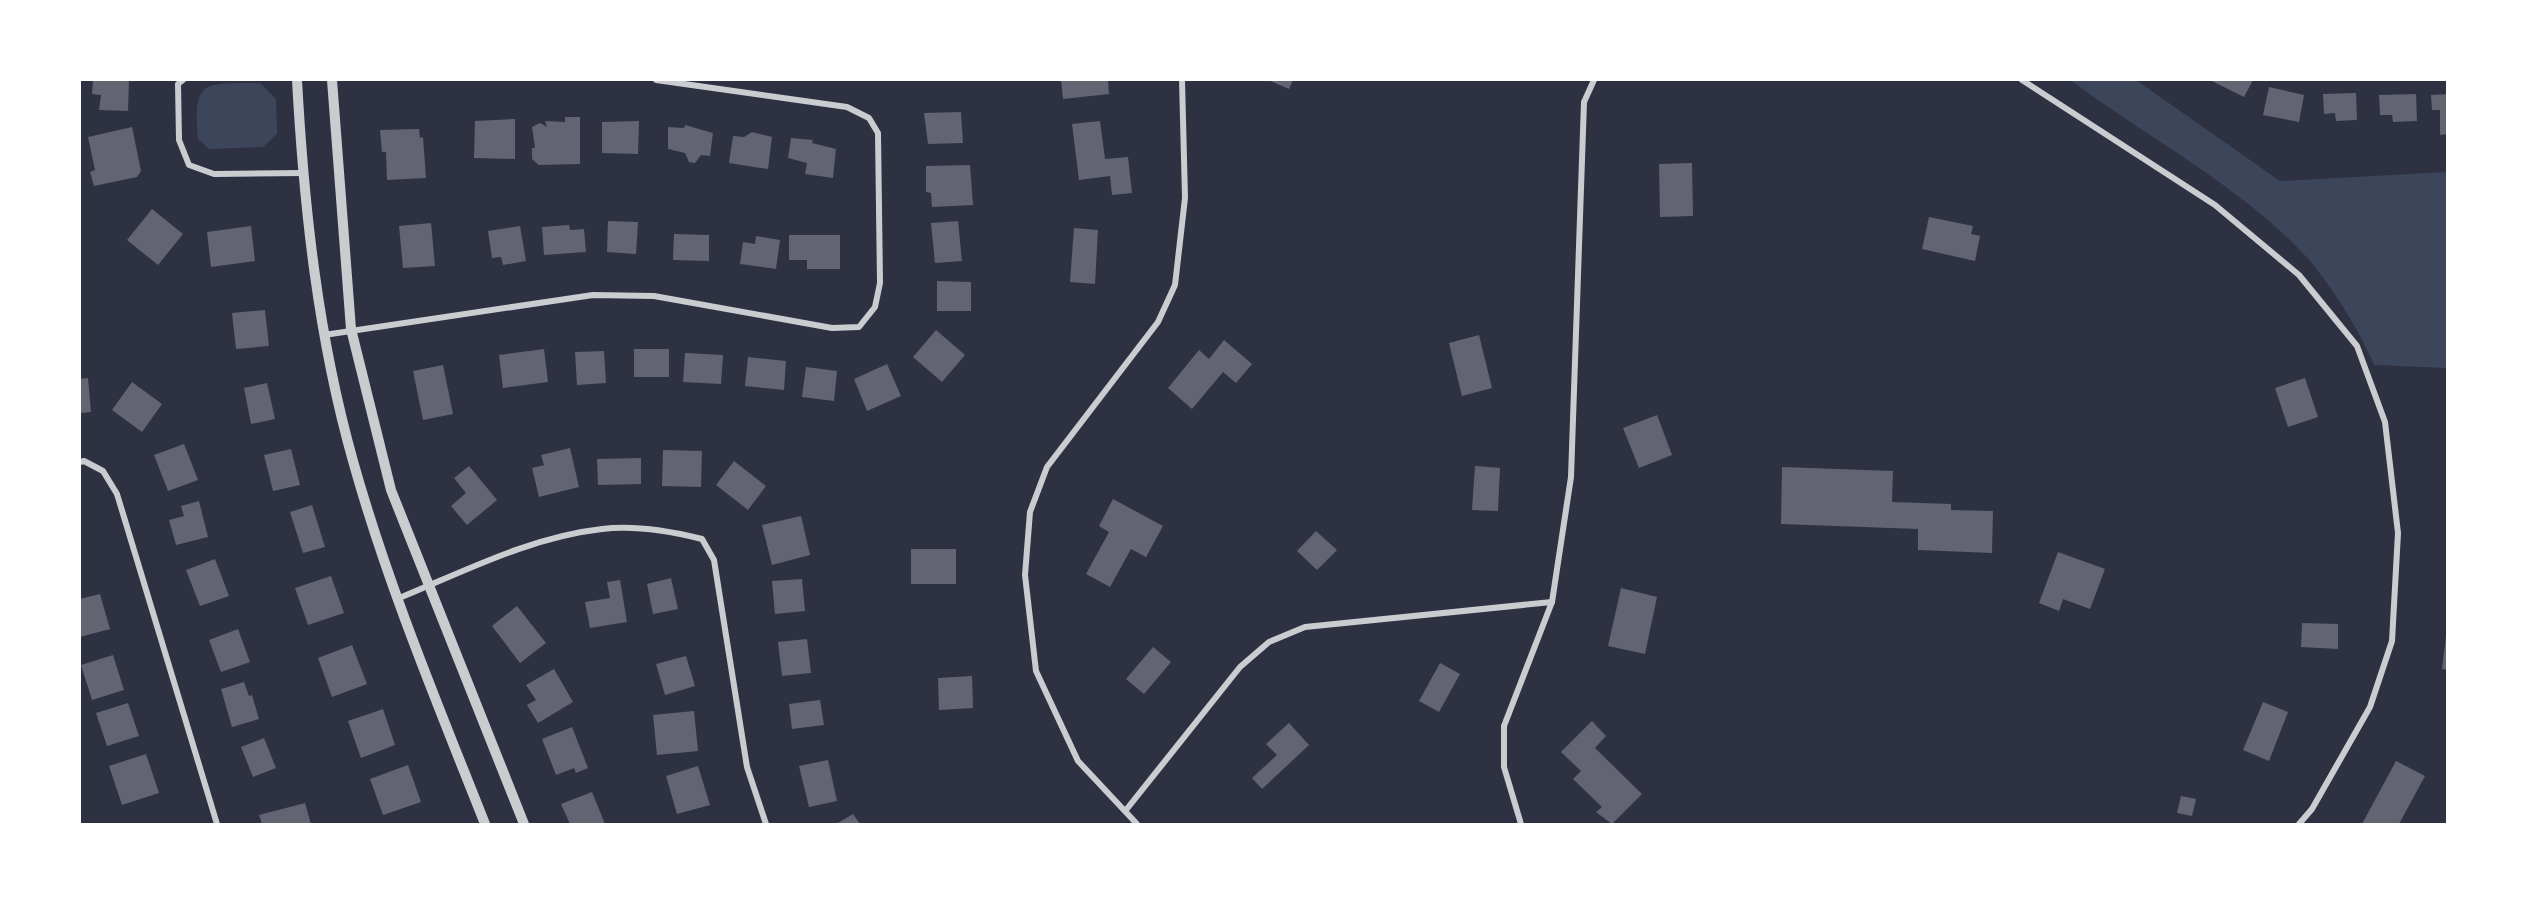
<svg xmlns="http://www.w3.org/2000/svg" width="2527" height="904" font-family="Roboto,sans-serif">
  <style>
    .green { fill: #3c4559 }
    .building { fill: #626471 }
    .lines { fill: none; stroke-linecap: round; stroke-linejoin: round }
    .minor { stroke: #caccd0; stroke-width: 6 }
    .tertiary { stroke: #caccd0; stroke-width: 10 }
  </style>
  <rect width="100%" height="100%" fill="#2d3142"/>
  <g class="green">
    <path d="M2070,80H2136L2280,181L2447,172V368L2374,365C2358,327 2324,273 2294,244C2232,182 2141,133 2070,80Z"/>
    <path d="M260,83L276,99L277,134L263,147L209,149L198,139C192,77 206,84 260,83Z"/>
  </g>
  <g class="building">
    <path d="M93,80H129L128,111L99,110L101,95L92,94Z"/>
    <path d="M1061,80H1108L1109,94L1063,99Z"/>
    <path d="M1268,80H1293L1289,89Z"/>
    <path d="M2210,80H2253L2244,97Z"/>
    <path d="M2269,87L2304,95L2299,122L2263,115Z"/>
    <path d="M2356,93L2357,120L2336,121L2335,113L2324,114L2323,94Z"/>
    <path d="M2416,94L2417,121L2393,122L2392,115H2380L2379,95Z"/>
    <path d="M2448,94V134L2440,135V110H2432L2431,95Z"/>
    <path d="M961,112L963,143L928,144L924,113Z"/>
    <path d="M565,117H580V164L539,165L532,159V148H535L532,127L540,123L547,127L545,121L565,122Z"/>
    <path d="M515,119V159L474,158L475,121Z"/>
    <path d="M639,121L638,154L602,153V122Z"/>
    <path d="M1100,121L1105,159L1128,157L1132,193L1112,195L1110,176L1079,180L1072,124Z"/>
    <path d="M685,125L713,133L710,156L701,155L695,163L689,162L685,153L668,149V127L684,128Z"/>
    <path d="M132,127L141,171L137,177L94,186L90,172L95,170L88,137Z"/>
    <path d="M419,129L420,138L423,137L426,178L387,180L386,152H382L380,130Z"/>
    <path d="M752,132L772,137L768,169L729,163L733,136L744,137Z"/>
    <path d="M791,138L813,140L812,143L836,149L833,178L805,174L807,163L788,158Z"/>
    <path d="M1692,163L1693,216L1660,217L1659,164Z"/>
    <path d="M970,165L973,205L932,207L931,193L926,192V166Z"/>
    <path d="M152,209L183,234L158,265L127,240Z"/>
    <path d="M1929,217L1973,226L1971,234L1980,236L1975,261L1922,249Z"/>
    <path d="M608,221L638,222L636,254L607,252Z"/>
    <path d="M958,221L962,261L935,263L931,223Z"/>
    <path d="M431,223L435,266L403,268L399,226Z"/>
    <path d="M569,225L570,230L584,229L586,252L544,255L542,227Z"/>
    <path d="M251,226L255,261L211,267L207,232Z"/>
    <path d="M520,226L526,261L503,265L501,257L492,258L488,231Z"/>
    <path d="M1074,228L1098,230L1095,284L1070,282Z"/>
    <path d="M674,234L709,235V261L673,260Z"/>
    <path d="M789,235H840V269H807V260H789Z"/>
    <path d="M756,236L780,240L776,269L740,264L743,242L755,244Z"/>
    <path d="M937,281L971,282V311H937Z"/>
    <path d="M265,310L269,346L236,349L232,313Z"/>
    <path d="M936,330L965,355L942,382L913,357Z"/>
    <path d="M1479,335L1492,388L1462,396L1449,343Z"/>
    <path d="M1224,340L1252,364L1236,383L1223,372L1192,409L1168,388L1199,350L1209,359Z"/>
    <path d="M544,349L548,382L503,388L499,355Z"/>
    <rect x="634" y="349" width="35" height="28"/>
    <path d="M604,351L606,383L577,385L575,352Z"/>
    <path d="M685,353L723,355L721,384L683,382Z"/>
    <path d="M748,357L786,361L784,390L745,386Z"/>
    <path d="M887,364L901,396L867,411L854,379Z"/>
    <path d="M443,365L453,414L423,420L413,371Z"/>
    <path d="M806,367L837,371L834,401L802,397Z"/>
    <path d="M88,378L91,412L80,413V379Z"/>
    <path d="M2305,378L2318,417L2288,427L2275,388Z"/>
    <path d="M132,382L162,404L142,432L112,410Z"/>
    <path d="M267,383L275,419L251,424L244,388Z"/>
    <path d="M1657,415L1672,455L1639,468L1623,428Z"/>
    <path d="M184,444L198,480L168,491L154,455Z"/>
    <path d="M570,448L579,487L539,497L532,468L544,465L541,455Z"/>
    <path d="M291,449L300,485L273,491L264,455Z"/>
    <path d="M663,450L702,451L701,487L662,486Z"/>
    <path d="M641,458V484L598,485L597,459Z"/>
    <path d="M734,461L766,486L748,510L716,485Z"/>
    <path d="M469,466L497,500L467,525L451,506L466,493L454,478Z"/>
    <path d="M1475,466L1500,468L1498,511L1472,510Z"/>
    <path d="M1782,467L1893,471L1892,502L1951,504V510L1993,511L1992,553L1918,550V529L1781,524Z"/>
    <path d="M1113,499L1163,526L1146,557L1131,549L1110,587L1086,574L1109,532L1099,526Z"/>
    <path d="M199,501L208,537L176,545L169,520L184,516L181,506Z"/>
    <path d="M312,505L325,547L303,553L290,512Z"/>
    <path d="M801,516L810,555L772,565L762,525Z"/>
    <path d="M1316,531L1337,550L1317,570L1297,551Z"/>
    <rect x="911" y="549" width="45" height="35"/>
    <path d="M2058,552L2105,569L2090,609L2063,599L2059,611L2039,603Z"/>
    <path d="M215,559L229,596L200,606L186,570Z"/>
    <path d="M331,576L344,613L308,625L295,588Z"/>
    <path d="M671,578L678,609L653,614L647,584Z"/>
    <path d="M802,579L805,611L775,614L772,581Z"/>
    <path d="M620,580L627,622L590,628L585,602L610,598L607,582Z"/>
    <path d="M1621,588L1657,597L1645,654L1608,646Z"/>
    <path d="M100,594L110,629L80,637V599Z"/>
    <path d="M517,606L546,643L520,663L492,626Z"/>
    <path d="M2302,623L2338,624V649L2301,647Z"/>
    <path d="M238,629L250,662L221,672L209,640Z"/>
    <path d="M2446,636L2448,637V670L2442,669Z"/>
    <path d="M807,639L811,673L782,676L778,642Z"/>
    <path d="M352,645L367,684L332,697L318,658Z"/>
    <path d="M1153,647L1171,662L1144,694L1126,679Z"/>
    <path d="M113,655L124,690L92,700L81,665Z"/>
    <path d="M686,656L695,686L665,695L656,664Z"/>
    <path d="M1440,663L1460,674L1439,712L1419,701Z"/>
    <path d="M554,669L573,702L538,723L527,705L536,700L526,685Z"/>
    <path d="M972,676L973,708L939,710L938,678Z"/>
    <path d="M244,682L249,696L252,695L259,719L232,727L221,689Z"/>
    <path d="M820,700L824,725L792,729L789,704Z"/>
    <path d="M2263,702L2288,712L2269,761L2243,750Z"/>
    <path d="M128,703L139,736L107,746L96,713Z"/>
    <path d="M383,709L395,745L361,758L348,721Z"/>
    <path d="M694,711L698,751L657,755L653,715Z"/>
    <path d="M1592,721L1606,736L1595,748L1642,794L1612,824L1596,812L1602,807L1573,779L1581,771L1561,752Z"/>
    <path d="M1289,723L1309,745L1262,789L1252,778L1277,755L1266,744Z"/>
    <path d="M572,727L588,768L576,773L574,768L556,775L542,739Z"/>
    <path d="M264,738L276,768L253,777L241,747Z"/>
    <path d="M146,754L159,793L122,805L109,766Z"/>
    <path d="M828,760L837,801L809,807L799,766Z"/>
    <path d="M2396,761L2425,776L2399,824H2362Z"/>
    <path d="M408,765L421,802L383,815L370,779Z"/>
    <path d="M698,766L710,805L677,814L666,776Z"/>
    <path d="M592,792L605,824H570L561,804Z"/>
    <path d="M2181,796L2196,799L2192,816L2177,813Z"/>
    <path d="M305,803L311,824H262L259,815Z"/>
    <path d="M853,814L860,824H836Z"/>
  </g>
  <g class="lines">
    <g class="minor">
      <path d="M183,80L178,84L179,140L189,165L214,174L302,173"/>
      <path d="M2022,80L2215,205L2299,275L2357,346L2385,422L2398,533L2392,641L2370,707L2312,809L2299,824"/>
      <path d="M324,335L593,295L654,296L832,328L859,327L875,307L880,283L878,133L869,118L847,107L656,80"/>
      <path d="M80,462L84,461L103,471L117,494L217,824"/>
      <path d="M397,599C463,572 530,537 602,529C635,525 670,531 702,539L714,560L747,767L766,824"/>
      <path d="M1126,810L1240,667L1269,642L1305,627L1552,602"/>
      <path d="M1137,824L1078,761L1036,671L1025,575L1030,512L1047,467L1158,322L1175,285L1185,198L1182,80"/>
      <path d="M1521,824L1504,767V726L1552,602L1571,477L1584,102L1594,80"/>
    </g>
    <g class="tertiary">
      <path d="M297,80C304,208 318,337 353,461C388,586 438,705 485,824"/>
      <path d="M332,80L351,329L391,490L524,824"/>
    </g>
  </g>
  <rect width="2527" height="904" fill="none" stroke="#ffffff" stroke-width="162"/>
</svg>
